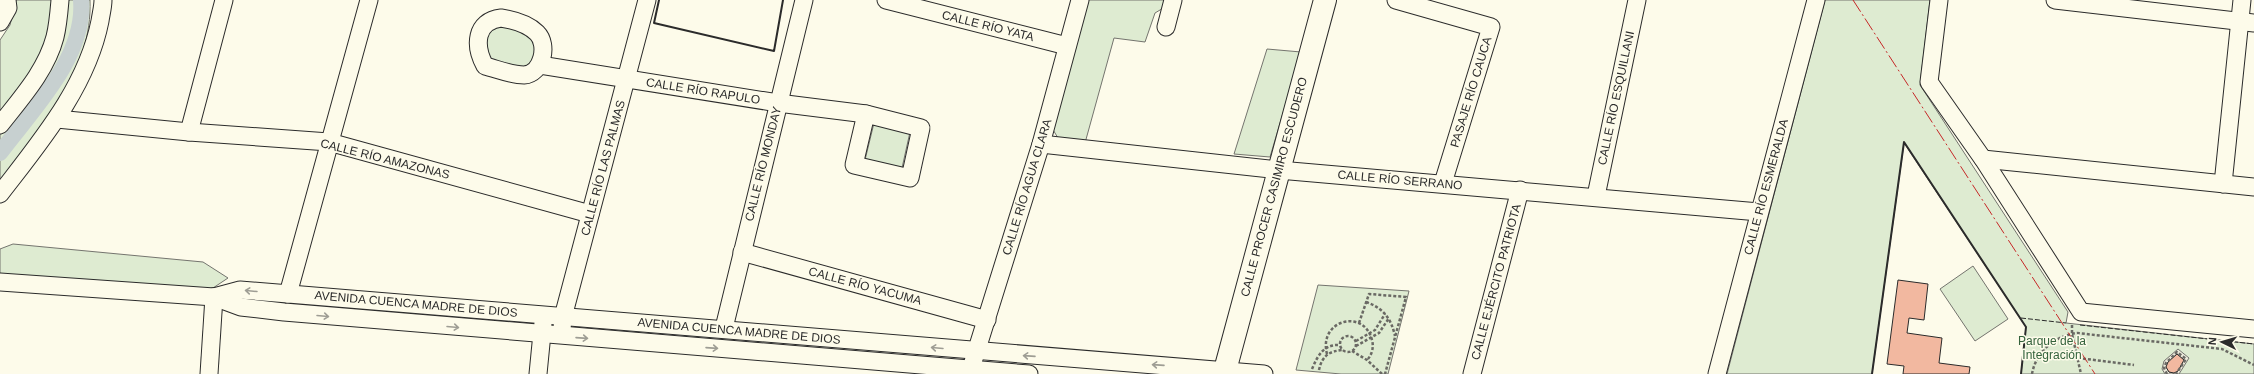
<svg xmlns="http://www.w3.org/2000/svg" width="2254" height="374" font-family="Helvetica,sans-serif">
  <style>
    .green { fill: #deebd1; stroke: #74746e }
    .parking { fill: #eceadb; stroke: #74746e; fill-rule: evenodd }
    .lines { fill: none; stroke-linecap: round; stroke-linejoin: round }
    .canal { stroke: #c7d0d0; stroke-width: 16 }
    .building { fill: #f2b8a0; stroke: #2b2b2b }
    .minor-casing { stroke: #2b2b2b; stroke-width: 19 }
    .major-casing { stroke: #2b2b2b; stroke-width: 24 }
    .path { stroke: #6a6964; stroke-width: 2.5; stroke-dasharray: 3 2; stroke-linecap: butt }
    .minor { stroke: #fdfbea; stroke-width: 17 }
    .major { stroke: #fdfbea; stroke-width: 22 }
    .fence { stroke: #2b2b2b; stroke-width: 1; stroke-dasharray: 5 2; stroke-linecap: butt }
    .wall { stroke: #2b2b2b; stroke-width: 2 }
    .power { stroke: #c62828; stroke-width: 1; stroke-dasharray: 14 3 2 3; stroke-linecap: butt }
    .oneway { stroke: #9e9d94 }
    .labels { text-anchor: middle; dominant-baseline: central; stroke-width: 3; stroke-linejoin: round; paint-order: stroke }
    .street-label { font-size: 12px; fill: #2b2b2b; stroke: #fdfbea }
    .park-label { font-size: 12px; fill: #34623c; stroke: #fdfbea }
  </style>
  <rect width="100%" height="100%" fill="#fdfbea"/>
  <g class="green">
    <path d="M16,0H53V14L43,54L0,116V40L10,25Z"/>
    <path d="M69,0H90C93,70 41,130 0,182V134L44,75Z"/>
    <path d="M1086,0H1167L1165,7L1155,13L1145,42L1114,38L1085,143L1058,138L1052,128Z"/>
    <path d="M1825,0H1930L1920,85L2068,312L2066,323L2254,344V374H2021L2026,327L1904,143L1872,374H1727Z"/>
    <path d="M501,23L534,38L535,62L525,69L488,61L484,36L488,28Z"/>
    <path d="M1267,49L1301,52L1270,157L1234,154Z"/>
    <path d="M874,123L910,132L902,168L865,160Z"/>
    <path d="M13,244L203,262L228,278L210,290L0,274V249Z"/>
    <path d="M1973,266L2008,319L1975,341L1940,289Z"/>
    <path d="M1318,285L1409,291L1388,374H1341L1296,370Z"/>
  </g>
  <path class="parking" d="M2178,349L2189,358L2179,374H2165L2162,369L2164,361ZM2177,354L2184,360L2178,371L2174,373L2169,372L2166,367L2168,362Z"/>
  <g class="lines">
    <path class="canal" d="M0,153C32,110 86,57 81,0"/>
  </g>
  <g class="building">
    <path d="M1898,280L1928,284L1924,320L1909,318L1907,333L1942,338L1939,363L1970,367L1969,374H1903L1904,366L1887,364Z"/>
    <path d="M2177,354L2184,360L2178,371L2174,373L2169,372L2166,367L2168,362Z"/>
  </g>
  <g class="lines">
    <defs>
      <g id="minor">
        <path d="M886,0L1067,46"/>
        <path d="M1396,0L1491,27L1443,183"/>
        <path d="M1939,0L1929,82L1983,159L2081,312L2254,329"/>
        <path d="M2055,0L2254,23"/>
        <path d="M501,18C514,20 528,24 537,33C549,45 542,74 524,75C511,75 497,69 485,66C474,46 475,21 501,18Z"/>
        <path d="M0,22L8,8L7,0"/>
        <path d="M1166,27L1173,0"/>
        <path d="M540,65L778,103L866,114"/>
        <path d="M866,114L921,128L910,178L854,165Z"/>
        <path d="M57,119L189,132L329,142L590,214"/>
        <path d="M0,125C21,98 46,71 55,37C58,25 59,12 60,0"/>
        <path d="M189,132L224,0"/>
        <path d="M1041,144L1279,170L1759,212"/>
        <path d="M1983,159L2254,187"/>
        <path d="M2223,184L2242,0"/>
        <path d="M0,194C40,142 87,87 100,21C101,14 103,7 103,0"/>
        <path d="M1596,196L1637,0"/>
        <path d="M742,252L987,320"/>
        <path d="M0,282L214,297L241,307L284,312L1029,374"/>
        <path d="M288,294L369,0"/>
        <path d="M214,297L240,290L1264,374"/>
        <path d="M724,328L804,0"/>
        <path d="M562,329L563,317L647,0"/>
        <path d="M973,362L1041,144L1080,0"/>
        <path d="M209,374L214,297"/>
        <path d="M538,374L543,323"/>
        <path d="M1472,374L1520,190"/>
        <path d="M1717,374L1816,0"/>
      </g>
      <path id="major" d="M1224,374L1325,0"/>
    </defs>
    <use href="#minor" class="minor-casing"/>
    <use href="#major" class="major-casing"/>
    <g class="path">
      <path d="M1366,302C1383,308 1391,318 1395,336"/>
      <path d="M1359,323L1369,294L1406,297L1385,374"/>
      <path d="M2072,325V334L2081,374"/>
      <circle cx="1348" cy="344" r="8"/>
      <path d="M1356,341L1375,330L1385,314"/>
      <path d="M1356,346L1379,333L1389,318"/>
      <path d="M1352,351L1367,360L1382,374"/>
      <path d="M1327,354C1318,320 1364,308 1372,340C1374,347 1372,355 1367,360"/>
      <path d="M2078,358L2134,365"/>
      <path d="M1312,369C1318,355 1324,344 1340,345"/>
      <path d="M1319,370C1322,356 1329,351 1343,350"/>
      <path d="M2032,374C2036,351 2055,336 2077,333L2222,349L2254,365"/>
      <path d="M2167,374L2164,368L2166,363L2177,352L2186,359L2176,374"/>
    </g>
    <use href="#minor" class="minor"/>
    <use href="#major" class="major"/>
    <g class="fence">
      <path d="M2021,318L2066,323"/>
      <path d="M2080,325L2254,344"/>
    </g>
    <g class="wall">
      <path d="M659,0L654,23L774,51L783,0"/>
      <path d="M1872,374L1904,142L2026,327L2021,374"/>
    </g>
    <path class="power" d="M1853,0L2095,374"/>
  </g>
  <defs><path id="oneway-shaft" d="M-6 0H5M1.5-3L5.5 0L1.5 3" fill="none" stroke-width="1.6" stroke-linecap="round" stroke-linejoin="round"/></defs>
  <g class="oneway">
    <use href="#oneway-shaft" transform="translate(251 291) rotate(-175)"/>
    <use href="#oneway-shaft" transform="translate(323 316) rotate(5)"/>
    <use href="#oneway-shaft" transform="translate(453 327) rotate(5)"/>
    <use href="#oneway-shaft" transform="translate(582 338) rotate(4)"/>
    <use href="#oneway-shaft" transform="translate(712 348) rotate(4)"/>
    <use href="#oneway-shaft" transform="translate(937 348) rotate(-175)"/>
    <use href="#oneway-shaft" transform="translate(1029 356) rotate(-176)"/>
    <use href="#oneway-shaft" transform="translate(1158 365) rotate(-176)"/>
  </g>
  <g class="labels">
    <g class="street-label">
      <text transform="translate(988 26) rotate(14)">CALLE RÍO YATA</text>
      <text transform="translate(703 91) rotate(9)">CALLE RÍO RAPULO</text>
      <text transform="translate(1471 92) rotate(-73)">PASAJE RÍO CAUCA</text>
      <text transform="translate(1616 98) rotate(-78)">CALLE RÍO ESQUILLANI</text>
      <text transform="translate(385 159) rotate(14)">CALLE RÍO AMAZONAS</text>
      <text transform="translate(763 164) rotate(-76)">CALLE RÍO MONDAY</text>
      <text transform="translate(603 168) rotate(-75)">CALLE RÍO LAS PALMAS</text>
      <text transform="translate(1400 180) rotate(5)">CALLE RÍO SERRANO</text>
      <text transform="translate(1027 187) rotate(-73)">CALLE RÍO AGUA CLARA</text>
      <text transform="translate(1274 187) rotate(-75)">CALLE PROCER CASIMIRO ESCUDERO</text>
      <text transform="translate(1766 187) rotate(-75)">CALLE RÍO ESMERALDA</text>
      <text transform="translate(1496 282) rotate(-75)">CALLE EJÉRCITO PATRIOTA</text>
      <text transform="translate(865 286) rotate(15)">CALLE RÍO YACUMA</text>
      <text transform="translate(416 304) rotate(5)">AVENIDA CUENCA MADRE DE DIOS</text>
      <text transform="translate(739 331) rotate(5)">AVENIDA CUENCA MADRE DE DIOS</text>
    </g>
    <g class="park-label">
      <text x="2052" y="341">Parque de la<tspan x="2052" dy="14">Integración</tspan></text>
    </g>
  </g>
  <g transform="translate(2222 342) rotate(275)" stroke="#fdfbea" stroke-width="3" paint-order="stroke">
  <path d="M0-3L7 15L0 10L-7 15Z" fill="#2b2b2b"/>
  <text y="-6" font-size="11" font-weight="bold" text-anchor="middle" fill="#2b2b2b">N</text>
  </g>
</svg>
